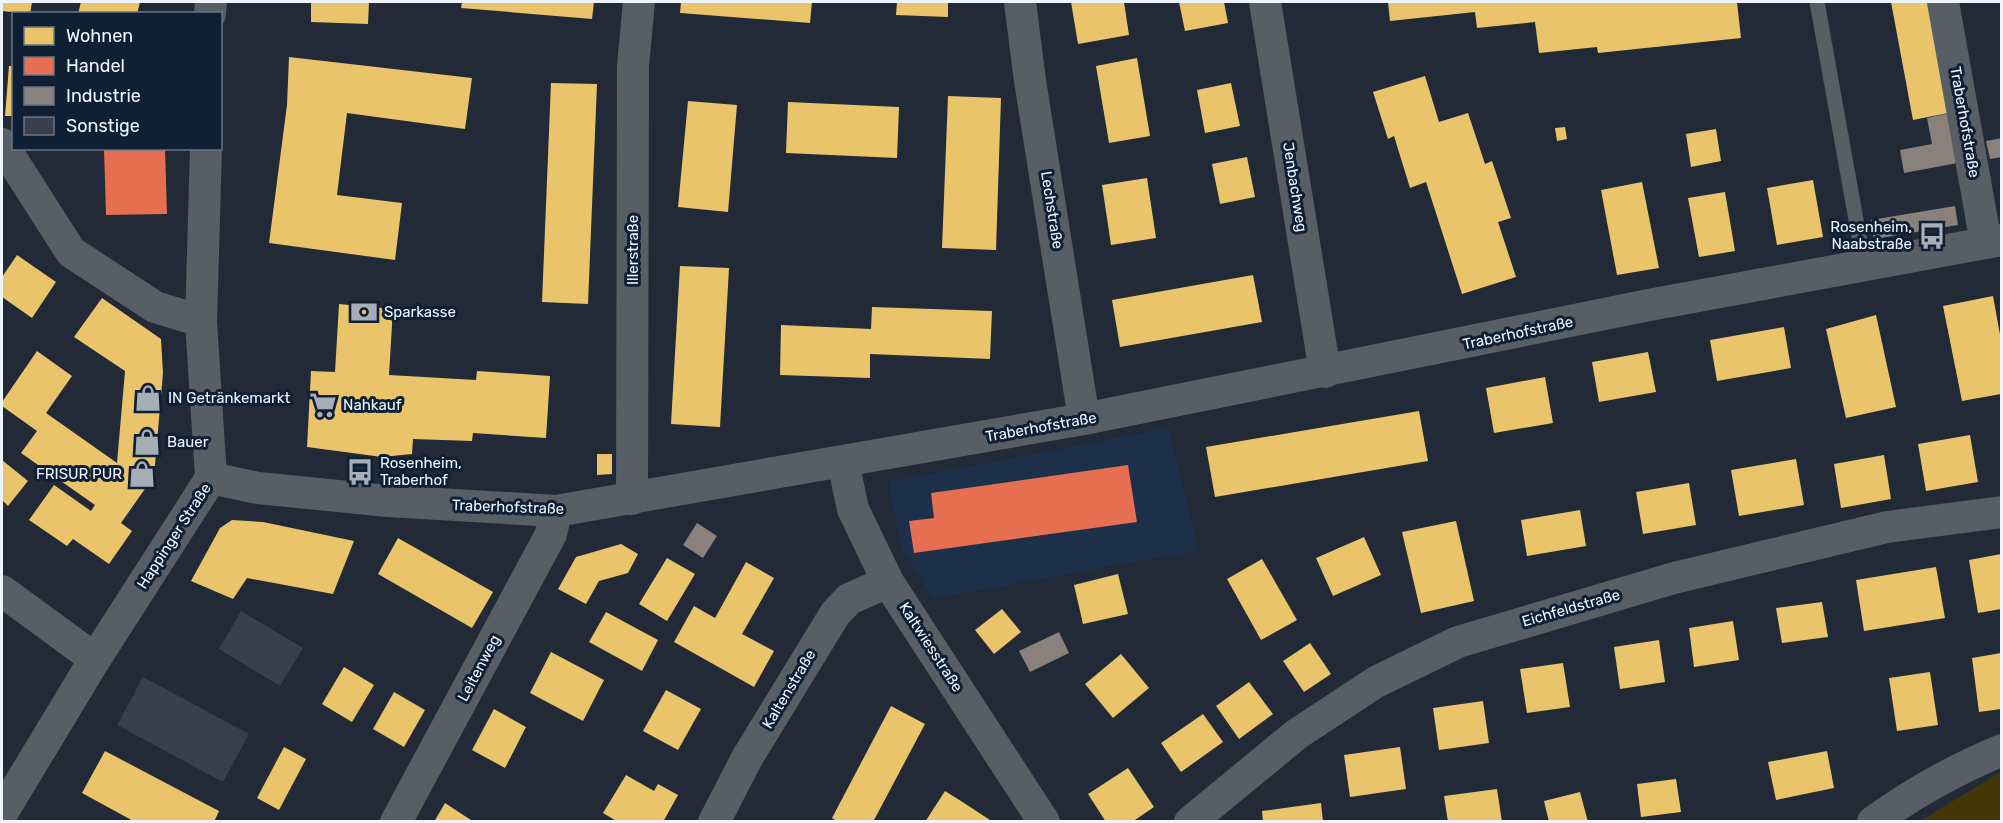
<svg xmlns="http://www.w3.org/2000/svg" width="2003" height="823" font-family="Rubik,sans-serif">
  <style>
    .built { fill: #1d3049 }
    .green { fill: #433707 }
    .homes { fill: #e9c46a }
    .shops { fill: #e76f51 }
    .industry { fill: #8a817c }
    .building { fill: #3a404b }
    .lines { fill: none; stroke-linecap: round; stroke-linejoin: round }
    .lane { stroke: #585e66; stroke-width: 15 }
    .street { stroke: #585e66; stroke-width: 32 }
    .labels { text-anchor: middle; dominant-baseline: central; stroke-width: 6; stroke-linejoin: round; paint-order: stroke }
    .street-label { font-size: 15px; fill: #eef5fe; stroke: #0f1f34 }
    .poi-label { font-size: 15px; fill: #eef5fe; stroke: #0f1f34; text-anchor: start }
  </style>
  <rect width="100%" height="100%" fill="#212a36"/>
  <path class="built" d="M1168,428L1198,550L933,599L901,548L889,482Z"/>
  <path class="green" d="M2001,772V821H1920Z"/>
  <g class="homes">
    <path d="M2,2H32L30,14L2,11Z"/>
    <path d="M81,2H140L137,14H78Z"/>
    <path d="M311,2H369L368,24L311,22Z"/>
    <path d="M462,2H594L592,19L461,8Z"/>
    <path d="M681,2H812L810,23L680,13Z"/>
    <path d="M897,2H948V17L896,15Z"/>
    <path d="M1071,2H1124L1129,35L1078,44Z"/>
    <path d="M1179,2H1224L1228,23L1185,31Z"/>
    <path d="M1388,2H1737L1741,38L1598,53L1597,47L1539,53L1535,22L1477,28L1475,12L1390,21Z"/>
    <path d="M1891,2H1932L1953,112L1913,120Z"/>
    <path d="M289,57L472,78L465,129L347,113L337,195L402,203L395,260L269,243L287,105Z"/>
    <path d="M1137,58L1150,136L1109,143L1096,66Z"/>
    <path d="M9,66H14V116H5Z"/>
    <path d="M1425,76L1439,122L1468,113L1485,164L1492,161L1511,218L1498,222L1516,277L1462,294L1426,182L1410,188L1394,136L1388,139L1373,92Z"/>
    <path d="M551,83L597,84L588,304L542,302Z"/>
    <path d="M1231,83L1240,126L1205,133L1197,90Z"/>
    <path d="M948,96L1001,98L996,250L942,248Z"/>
    <path d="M688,101L737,105L728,212L678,207Z"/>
    <path d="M788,102L899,107L897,158L786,153Z"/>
    <path d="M1565,127L1567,139L1557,141L1555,128Z"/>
    <path d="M1716,129L1721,161L1691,167L1686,134Z"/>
    <path d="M1247,157L1255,197L1220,204L1212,164Z"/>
    <path d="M1147,178L1156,238L1111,245L1102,185Z"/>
    <path d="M1813,180L1823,237L1777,245L1767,188Z"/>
    <path d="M1642,182L1659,268L1617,275L1601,190Z"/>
    <path d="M1725,192L1735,251L1699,257L1688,198Z"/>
    <path d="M17,255L56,282L32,318L2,297V277Z"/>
    <path d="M680,266L729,268L720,427L671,424Z"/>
    <path d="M1253,275L1262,322L1120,347L1112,300Z"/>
    <path d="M1993,296L2001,340V394L1962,401L1943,306Z"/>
    <path d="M102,298L161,339L163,373L154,476L121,523L132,531L109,564L73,539L67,546L29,520L54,485L91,511L95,505L21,453L37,431L2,406V402L37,351L72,376L46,413L117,463L125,371L74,337Z"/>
    <path d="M339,304L393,309L389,375L476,380L477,371L550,376L546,438L473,433L472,441L413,439L412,454L382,457L307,447L311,371L335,372Z"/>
    <path d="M872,307L992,311L990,359L870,354V378L780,375L781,325L871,329Z"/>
    <path d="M1876,315L1896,407L1846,418L1826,329Z"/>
    <path d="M1784,327L1791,368L1717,381L1710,340Z"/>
    <path d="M1648,352L1656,392L1599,402L1592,362Z"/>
    <path d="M1545,377L1553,423L1494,433L1486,388Z"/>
    <path d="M1419,411L1428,461L1215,497L1206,447Z"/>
    <path d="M1970,435L1978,482L1926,491L1918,444Z"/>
    <path d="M597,454H612V474L597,475Z"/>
    <path d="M1884,455L1891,499L1841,508L1834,464Z"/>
    <path d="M1796,459L1804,505L1739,516L1731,470Z"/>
    <path d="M2,460L28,481L8,506L2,500Z"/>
    <path d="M1689,483L1696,525L1643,534L1636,492Z"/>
    <path d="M1580,510L1586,546L1527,556L1521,520Z"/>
    <path d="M232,520L263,522L354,541L333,594L247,578L233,599L191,581L220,528Z"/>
    <path d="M1456,521L1474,601L1421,613L1402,532Z"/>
    <path d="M1364,537L1381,575L1333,596L1316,558Z"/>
    <path d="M398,538L493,592L472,628L378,574Z"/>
    <path d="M621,544L638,554L628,573L599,581L586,604L558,589L576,557Z"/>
    <path d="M2001,554V609L1978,613L1969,560Z"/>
    <path d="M667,558L695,574L667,621L639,604Z"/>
    <path d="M1262,559L1297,620L1261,640L1227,579Z"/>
    <path d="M746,562L774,578L742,634L774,651L754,687L674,642L694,606L715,618Z"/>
    <path d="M1936,567L1945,618L1864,631L1856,580Z"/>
    <path d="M1118,574L1128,614L1083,624L1074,585Z"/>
    <path d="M1822,602L1828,637L1782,643L1776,608Z"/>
    <path d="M1002,609L1021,632L994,654L975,630Z"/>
    <path d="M606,612L658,640L642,671L589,642Z"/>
    <path d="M1733,621L1739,660L1694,667L1689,628Z"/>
    <path d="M1659,640L1665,682L1620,689L1614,647Z"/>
    <path d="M1310,643L1331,674L1304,692L1283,661Z"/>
    <path d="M551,652L604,680L583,721L530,693Z"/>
    <path d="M2001,653V709L1979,712L1972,658Z"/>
    <path d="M1121,654L1149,688L1113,718L1085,684Z"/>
    <path d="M1563,663L1570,707L1527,713L1520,669Z"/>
    <path d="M344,667L374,685L352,722L322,704Z"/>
    <path d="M1930,672L1938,725L1897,731L1889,678Z"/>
    <path d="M1249,682L1273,714L1239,739L1216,706Z"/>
    <path d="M666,690L701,709L678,750L643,731Z"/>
    <path d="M394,692L425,710L404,747L373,729Z"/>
    <path d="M1483,701L1489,743L1439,750L1433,708Z"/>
    <path d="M891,706L925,724L873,822H838L832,818Z"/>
    <path d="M494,709L526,727L505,768L472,750Z"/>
    <path d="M1203,714L1223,742L1181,772L1161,743Z"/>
    <path d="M284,747L306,759L279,810L257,798Z"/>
    <path d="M1400,747L1406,789L1350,797L1344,755Z"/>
    <path d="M105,751L219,811L214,822H135L82,793Z"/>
    <path d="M1827,751L1834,788L1776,800L1768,762Z"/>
    <path d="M1128,768L1154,807L1132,822H1106L1088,794Z"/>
    <path d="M626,775L654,791L658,784L678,795L663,822H618L603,813Z"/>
    <path d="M1676,779L1681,812L1641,817L1637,784Z"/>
    <path d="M1497,789L1502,822H1448L1444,796Z"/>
    <path d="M945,791L961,801L993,822H925Z"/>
    <path d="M1580,792L1588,822H1549L1544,801Z"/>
    <path d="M445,803L474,822H434Z"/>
    <path d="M1321,803L1323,822H1263L1262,811Z"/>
  </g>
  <g class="shops">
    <path d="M104,148H165L167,214L106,215Z"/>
    <path d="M1128,465L1137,522L914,553L909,521L934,518L931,493Z"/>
  </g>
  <g class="industry">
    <path d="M1953,112L1963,162L1904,173L1900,150L1932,144L1927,118Z"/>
    <path d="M2002,138V157L1990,159L1986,141Z"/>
    <path d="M1955,206L1958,225L1874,239L1871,220Z"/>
    <path d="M697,523L717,536L703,558L683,545Z"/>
    <path d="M1059,632L1069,653L1030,672L1019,651Z"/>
  </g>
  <g class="building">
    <path d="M241,611L303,648L280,686L219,649Z"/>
    <path d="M143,677L249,734L223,782L117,725Z"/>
  </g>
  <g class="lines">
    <path class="lane" d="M1817,2L1864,264"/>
    <g class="street">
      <path d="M1020,2L1030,81L1084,419"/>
      <path d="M1265,2L1325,372"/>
      <path d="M1943,2L1986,243"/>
      <path d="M210,14L211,2"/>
      <path d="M2,144L71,252L155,307L201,321"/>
      <path d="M843,462L853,509L888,582L1044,822"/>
      <path d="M211,478L258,488L388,501L556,511L1084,419L1649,305L2002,240"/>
      <path d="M632,499L633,65L639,2"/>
      <path d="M2,591L95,659"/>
      <path d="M2,813L95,659L211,478L201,321L206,148"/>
      <path d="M396,822L551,534L556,511"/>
      <path d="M714,822L747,758L835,614L849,599L888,582"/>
      <path d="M1190,822L1297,734L1376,682L1458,642L1674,578L1887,527L2002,512"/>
      <path d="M1873,822C1913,793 1956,769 2002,750"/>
    </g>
  </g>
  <defs>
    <symbol id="bus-bare" viewBox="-9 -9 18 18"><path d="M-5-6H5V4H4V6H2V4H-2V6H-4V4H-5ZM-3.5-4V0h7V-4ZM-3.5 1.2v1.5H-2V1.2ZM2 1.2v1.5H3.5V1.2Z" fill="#a6aeb8" stroke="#0f1f34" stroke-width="2.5" paint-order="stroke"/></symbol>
    <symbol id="bank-bare" viewBox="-9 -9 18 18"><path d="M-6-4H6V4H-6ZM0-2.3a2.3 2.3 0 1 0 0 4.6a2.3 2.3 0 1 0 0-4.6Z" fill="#a6aeb8" stroke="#0f1f34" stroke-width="2.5" paint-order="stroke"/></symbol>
    <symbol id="shop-bare" viewBox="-9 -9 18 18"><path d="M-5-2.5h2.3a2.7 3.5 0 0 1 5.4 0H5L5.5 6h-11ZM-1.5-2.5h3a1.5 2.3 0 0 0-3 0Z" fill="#a6aeb8" stroke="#0f1f34" stroke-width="2.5" paint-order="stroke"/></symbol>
    <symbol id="supermarket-bare" viewBox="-9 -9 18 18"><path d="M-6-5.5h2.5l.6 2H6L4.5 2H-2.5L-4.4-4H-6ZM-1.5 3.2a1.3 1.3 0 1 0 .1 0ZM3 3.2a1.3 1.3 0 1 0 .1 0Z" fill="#a6aeb8" stroke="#0f1f34" stroke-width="2.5" paint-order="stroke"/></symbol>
  </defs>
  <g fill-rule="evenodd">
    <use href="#bus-bare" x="1913" y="217" width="38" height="38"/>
    <use href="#bank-bare" x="345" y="293" width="38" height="38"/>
    <use href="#shop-bare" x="129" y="379" width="38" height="38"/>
    <use href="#supermarket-bare" x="304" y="386" width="38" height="38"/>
    <use href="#shop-bare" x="128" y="423" width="38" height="38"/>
    <use href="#bus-bare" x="341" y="453" width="38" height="38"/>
    <use href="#shop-bare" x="123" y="455" width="38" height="38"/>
  </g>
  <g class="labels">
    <g class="street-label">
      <text transform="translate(1965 122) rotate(80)">Traberhofstraße</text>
      <text transform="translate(1295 187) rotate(81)">Jenbachweg</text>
      <text transform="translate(1052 210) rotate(81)">Lechstraße</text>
      <text transform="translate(633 250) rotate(-90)">Illerstraße</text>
      <text transform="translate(1518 333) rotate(-12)">Traberhofstraße</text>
      <text transform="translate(1041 427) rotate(-10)">Traberhofstraße</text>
      <text transform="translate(508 507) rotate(2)">Traberhofstraße</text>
      <text transform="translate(174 536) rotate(-57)">Happinger Straße</text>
      <text transform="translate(1571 608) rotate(-16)">Eichfeldstraße</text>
      <text transform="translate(931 647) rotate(57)">Kaltwiesstraße</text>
      <text transform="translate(479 668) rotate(-62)">Leitenweg</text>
      <text transform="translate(789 689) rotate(-59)">Kaltenstraße</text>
    </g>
    <g class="poi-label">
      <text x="1912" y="227" text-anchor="end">Rosenheim,<tspan x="1912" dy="17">Naabstraße</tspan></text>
      <text x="384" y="312">Sparkasse</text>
      <text x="168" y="398">IN Getränkemarkt</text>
      <text x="343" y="405">Nahkauf</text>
      <text x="167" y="442">Bauer</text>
      <text x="380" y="463">Rosenheim,<tspan x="380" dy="17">Traberhof</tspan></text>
      <text x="122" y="474" text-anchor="end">FRISUR PUR</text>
    </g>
  </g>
  <rect width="2003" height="823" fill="none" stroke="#eef5fe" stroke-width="6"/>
  <rect x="12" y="12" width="210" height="138" fill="#0f1f34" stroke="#687585" stroke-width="1.5"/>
  <rect x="24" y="27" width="30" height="18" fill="#e9c46a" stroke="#687585" stroke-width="1.5"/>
  <text x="66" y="42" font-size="18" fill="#eef5fe">Wohnen</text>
  <rect x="24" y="57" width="30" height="18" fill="#e76f51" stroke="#687585" stroke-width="1.5"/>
  <text x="66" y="72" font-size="18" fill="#eef5fe">Handel</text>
  <rect x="24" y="87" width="30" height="18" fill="#8a817c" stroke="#687585" stroke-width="1.5"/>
  <text x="66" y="102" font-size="18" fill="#eef5fe">Industrie</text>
  <rect x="24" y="117" width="30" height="18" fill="#3a404b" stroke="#687585" stroke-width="1.5"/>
  <text x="66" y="132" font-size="18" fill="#eef5fe">Sonstige</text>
</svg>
